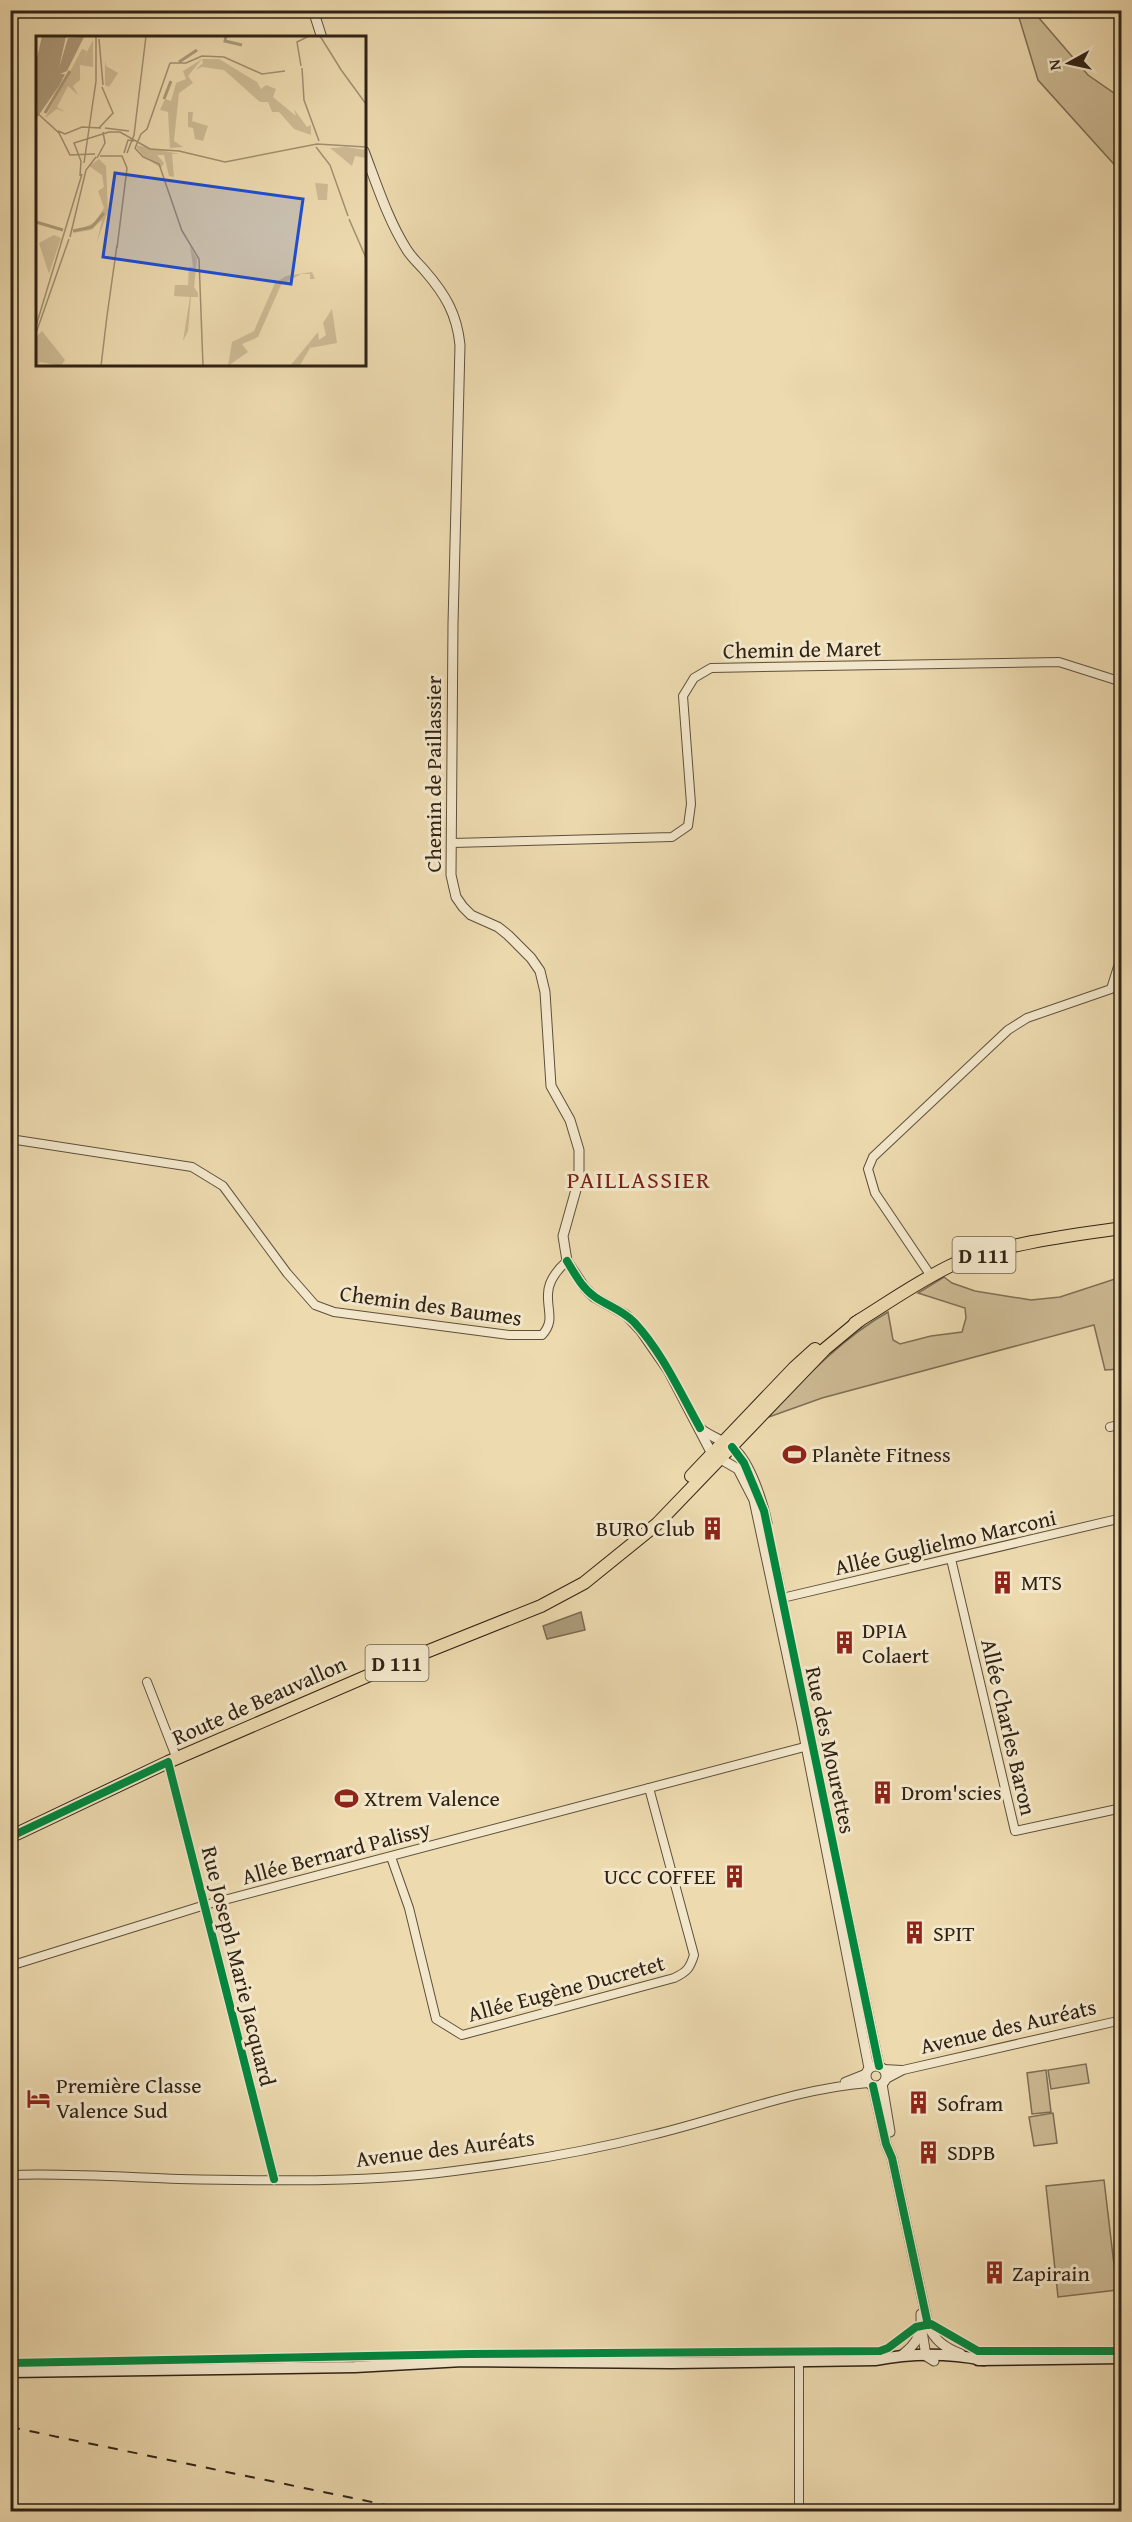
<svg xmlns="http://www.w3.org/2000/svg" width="1132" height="2522" font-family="'Gentium Book Plus',serif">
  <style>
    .green { fill: #cdbb95; stroke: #7e6e55; stroke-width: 1.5 }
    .water { fill: #ac9b7b; stroke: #7a6b52; stroke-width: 1.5 }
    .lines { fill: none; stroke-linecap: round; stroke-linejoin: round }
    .minor-casing { stroke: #5e503c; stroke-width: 10 }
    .tertiary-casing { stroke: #5e503c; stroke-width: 11 }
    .secondary-casing { stroke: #2f2215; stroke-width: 13 }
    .primary-casing { stroke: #2f2215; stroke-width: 14 }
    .minor { stroke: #f3e7cb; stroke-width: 8 }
    .tertiary { stroke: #f3e7cb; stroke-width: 9 }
    .secondary { stroke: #f3e7cb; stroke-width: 10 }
    .primary { stroke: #eddaaf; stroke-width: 12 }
    .rail { stroke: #2f2215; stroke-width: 2; stroke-dasharray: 10 10; stroke-linecap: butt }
    .cycleway-casing { stroke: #f3e7cb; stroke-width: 11 }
    .cycleway { stroke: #00873e; stroke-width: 8 }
    .labels { text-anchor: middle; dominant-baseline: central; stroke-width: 6; stroke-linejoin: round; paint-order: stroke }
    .shield { fill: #f3e7cb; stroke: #6a5d4c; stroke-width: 1.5 }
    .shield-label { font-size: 21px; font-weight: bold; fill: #2f2215 }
    .street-label { font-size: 22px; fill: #2f2215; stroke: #f3e7cb }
    .poi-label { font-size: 22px; fill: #2f2215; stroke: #f3e7cb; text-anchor: start }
    .neighbourhood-label { font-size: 24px; letter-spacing: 1.5px; fill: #7a1f14; stroke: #f3e7cb }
    .inset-river { fill: none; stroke: #ac9b7b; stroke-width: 3 }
    .inset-road { fill: none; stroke: #a19071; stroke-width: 1.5 }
    .view { fill: #1d4ed8; fill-opacity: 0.15; stroke: #1d4ed8; stroke-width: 3 }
    .inset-edge { fill: none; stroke: #2f2215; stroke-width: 3 }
  </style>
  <rect width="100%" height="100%" fill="#eddaaf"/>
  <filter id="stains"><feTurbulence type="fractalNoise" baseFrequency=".00333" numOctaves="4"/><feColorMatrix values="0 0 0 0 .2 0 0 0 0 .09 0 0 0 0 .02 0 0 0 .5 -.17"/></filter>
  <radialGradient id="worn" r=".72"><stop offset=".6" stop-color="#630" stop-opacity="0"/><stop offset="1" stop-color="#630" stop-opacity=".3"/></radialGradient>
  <g class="green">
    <path d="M1017,11H1033L1088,75L1121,98V172L1038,80Z"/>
    <path d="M944,1277L952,1283L975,1291L1031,1300L1060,1297L1121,1277V1369L1105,1370L1094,1325L822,1398L766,1418C803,1380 842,1338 888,1312L893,1340L900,1344L931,1336L962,1332L966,1318L965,1308L918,1293Z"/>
    <path d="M1086,2064L1089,2083L1051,2089L1048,2070Z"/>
    <path d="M1046,2070L1051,2112L1032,2114L1027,2073Z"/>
    <path d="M1053,2113L1057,2143L1034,2146L1029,2117Z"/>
    <path d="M1104,2180L1117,2290L1058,2297L1046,2186Z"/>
  </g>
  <path class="water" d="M581,1612L585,1630L547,1639L543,1626Z"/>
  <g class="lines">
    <defs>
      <g id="minor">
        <path d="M452,843L672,837L688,826L691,804L683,696L694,678L711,668L1059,662L1122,682"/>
        <path d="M10,1139L192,1167L223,1186L287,1273L315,1305L334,1312L509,1335H542C555,1321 547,1311 548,1294C548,1281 557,1270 567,1261"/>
        <path d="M931,1276L875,1193L868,1169L873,1157L1008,1030L1027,1018L1111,989L1122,954"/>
        <path d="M1110,1427L1122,1424"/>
        <path d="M951,1559L1015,1831L1122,1808"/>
        <path d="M778,1599L1122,1518"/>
        <path d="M147,1682L177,1759"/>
        <path d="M168,1762L274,2179"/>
        <path d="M391,1857L409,1908L436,2019L462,2035L674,1978C687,1972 690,1968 694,1955L649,1788"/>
        <path d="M10,1966L205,1905L812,1745"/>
        <path d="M883,2069L902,2070"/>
        <path d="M886,2079L903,2070L1122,2020"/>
        <path d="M845,2082L865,2074"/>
        <path d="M10,2175C67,2173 123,2177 179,2179C275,2181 373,2183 469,2169C530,2161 592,2150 652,2135C724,2118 793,2089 868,2083"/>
        <path d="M799,2360V2512"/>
      </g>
      <g id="tertiary">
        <path d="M313,10L322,38"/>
        <path d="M364,151C377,185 388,220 407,250C412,258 419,264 425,271C445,294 457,314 460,345L453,624L451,875L456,897L463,907L471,915L498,927L508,935L531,958L540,971L545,992L551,1086L570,1120L579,1150V1179L563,1236L567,1261L585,1288L594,1297L626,1315L641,1331L668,1370L712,1454L738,1469L754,1500L802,1725L869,2068"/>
        <path d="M701,1429C711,1437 727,1442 734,1449C750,1462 763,1503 767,1523"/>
        <path d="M776,1569L785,1615"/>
        <path d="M834,1851L879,2066"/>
        <circle cx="876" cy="2076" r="10"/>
        <path d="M882,2084L890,2132"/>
        <path d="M873,2086L886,2144L892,2158L928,2325C935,2341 945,2348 961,2354"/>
        <path d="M922,2331L926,2356L934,2361"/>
        <path d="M902,2355C918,2343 922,2333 921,2314"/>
      </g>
      <g id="secondary">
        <path d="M978,2360L1122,2358"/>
        <path d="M10,2372L355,2367L463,2361L672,2363L875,2360C912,2353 948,2353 984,2360"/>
      </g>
      <g id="primary">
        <path d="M855,1323C886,1304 917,1282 950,1266C995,1245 1071,1235 1122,1228"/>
        <path d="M691,1476L794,1368L815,1349"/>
        <path d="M10,1837L168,1762L386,1668L541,1606L584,1583L657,1524L825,1349L860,1320"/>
      </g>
    </defs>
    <use href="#minor" class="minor-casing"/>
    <use href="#tertiary" class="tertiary-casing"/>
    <use href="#secondary" class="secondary-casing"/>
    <use href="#primary" class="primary-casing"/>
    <use href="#minor" class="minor"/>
    <use href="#tertiary" class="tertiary"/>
    <use href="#secondary" class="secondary"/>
    <use href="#primary" class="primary"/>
    <path class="rail" d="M10,2427L420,2512"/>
    <defs>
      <g id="cycleway">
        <path d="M567,1261C575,1274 582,1288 595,1297C608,1306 622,1310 634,1322C662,1352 680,1392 700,1428"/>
        <path d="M732,1447L744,1463L764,1511L879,2066"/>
        <path d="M10,1837L168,1762L274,2179"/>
        <path d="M873,2086L886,2144L892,2158L928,2325"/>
        <path d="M10,2363L469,2354L880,2351L888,2348L916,2327L931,2324L978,2351H1122"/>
      </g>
    </defs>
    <use href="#cycleway" class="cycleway-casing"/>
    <use href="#cycleway" class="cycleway"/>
  </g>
  <defs>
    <symbol id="stadium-bare" viewBox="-9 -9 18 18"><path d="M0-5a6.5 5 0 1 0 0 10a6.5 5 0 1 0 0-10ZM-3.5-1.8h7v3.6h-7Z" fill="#8f2418" stroke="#f3e7cb" stroke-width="2.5" paint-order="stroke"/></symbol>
    <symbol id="building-bare" viewBox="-9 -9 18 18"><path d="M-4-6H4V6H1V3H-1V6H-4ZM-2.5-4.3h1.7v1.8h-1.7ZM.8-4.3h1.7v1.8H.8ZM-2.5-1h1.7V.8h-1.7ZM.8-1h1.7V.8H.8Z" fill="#8f2418" stroke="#f3e7cb" stroke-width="2.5" paint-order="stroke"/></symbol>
    <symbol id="hotel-bare" viewBox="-9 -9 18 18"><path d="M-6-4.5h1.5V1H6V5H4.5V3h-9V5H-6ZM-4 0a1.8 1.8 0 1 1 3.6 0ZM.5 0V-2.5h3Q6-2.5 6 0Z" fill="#8f2418" stroke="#f3e7cb" stroke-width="2.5" paint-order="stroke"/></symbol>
  </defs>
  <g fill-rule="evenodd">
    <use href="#stadium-bare" x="778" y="1438" width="33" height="33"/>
    <use href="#building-bare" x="696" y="1512" width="33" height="33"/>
    <use href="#building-bare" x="986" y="1566" width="33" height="33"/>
    <use href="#building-bare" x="828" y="1626" width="33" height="33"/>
    <use href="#building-bare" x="866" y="1776" width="33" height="33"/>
    <use href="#stadium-bare" x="330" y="1782" width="33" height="33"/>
    <use href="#building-bare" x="718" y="1860" width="33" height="33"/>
    <use href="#building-bare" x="898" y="1916" width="33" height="33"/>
    <use href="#hotel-bare" x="22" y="2082" width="33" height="33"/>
    <use href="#building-bare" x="902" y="2086" width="33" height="33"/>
    <use href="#building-bare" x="912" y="2136" width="33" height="33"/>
    <use href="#building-bare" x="978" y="2256" width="33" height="33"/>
  </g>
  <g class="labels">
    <g class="shield">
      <rect x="952.5" y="1237" width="63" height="36" rx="4.5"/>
      <rect x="365.5" y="1645" width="63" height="36" rx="4.5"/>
    </g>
    <g class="shield-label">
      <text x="984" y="1255">D 111</text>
      <text x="397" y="1663">D 111</text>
    </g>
    <g class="street-label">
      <text transform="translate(802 649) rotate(-1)">Chemin de Maret</text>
      <text transform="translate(433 774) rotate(-90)">Chemin de Paillassier</text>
      <text transform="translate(431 1305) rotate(8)">Chemin des Baumes</text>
      <text transform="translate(945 1542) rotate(-13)">Allée Guglielmo Marconi</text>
      <text transform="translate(259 1700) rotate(-24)">Route de Beauvallon</text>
      <text transform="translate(1009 1727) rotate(77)">Allée Charles Baron</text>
      <text transform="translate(831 1750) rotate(78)">Rue des Mourettes</text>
      <text transform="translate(336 1852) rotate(-15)">Allée Bernard Palissy</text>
      <text transform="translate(239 1966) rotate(76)">Rue Joseph Marie Jacquard</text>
      <text transform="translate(566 1988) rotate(-15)">Allée Eugène Ducretet</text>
      <text transform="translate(1008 2026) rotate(-13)">Avenue des Auréats</text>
      <text transform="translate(445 2148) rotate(-7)">Avenue des Auréats</text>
    </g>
    <g class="poi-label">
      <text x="812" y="1454">Planète Fitness</text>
      <text x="695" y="1528" text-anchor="end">BURO Club</text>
      <text x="1021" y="1582">MTS</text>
      <text x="862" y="1630">DPIA<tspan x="862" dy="25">Colaert</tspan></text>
      <text x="901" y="1792">Drom'scies</text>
      <text x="364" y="1798">Xtrem Valence</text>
      <text x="716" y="1876" text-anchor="end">UCC COFFEE</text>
      <text x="933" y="1933">SPIT</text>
      <text x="56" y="2085">Première Classe<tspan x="56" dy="25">Valence Sud</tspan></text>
      <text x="937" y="2103">Sofram</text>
      <text x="947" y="2152">SDPB</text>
      <text x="1012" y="2273">Zapirain</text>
    </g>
    <g class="neighbourhood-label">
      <text x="639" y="1179">PAILLASSIER</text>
    </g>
  </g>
  <g transform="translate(36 36)">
    <rect width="330" height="330" fill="#eddaaf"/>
    <path d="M57,4V31L44,29V44L37,50L42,59L32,50L21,71L29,76L21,73L9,82L46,13L51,15L47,24ZM166,23L152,40L157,47L143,57L138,105L147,111L134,112L132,76L124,74L129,63L135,65L140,47L150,43L147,35L166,23H183L221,46L225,53L230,49L240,53L237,61L260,80L258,73L271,91L275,89V99L258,93L243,76H236L232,66H224L188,34L166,31L159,34L167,27ZM69,24L70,30L82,37L73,51L69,49ZM152,76H157L156,85L172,90L167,105L159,103L157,92L152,91ZM99,109L143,118H136L138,141L133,140L128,119H121L128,127L125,132L108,121ZM310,111L330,114V122L319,120L316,130L294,112ZM63,123L70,130L72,175L61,206L66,184L55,194L37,197L59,186L68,172L62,155L68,151L66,139L53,130ZM279,147L292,148L291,164H282ZM18,199L25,202L13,238L3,207ZM154,210L161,223L158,251L162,257V261H155L152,295L147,305L154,261L138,260L139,249H152L153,231H157ZM276,236L279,243H274V238H265L245,249L222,301L206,308L212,316L192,330L196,306L218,295L239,247L250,240ZM296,273L301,307L274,312L264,329L254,330L282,296L283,304L290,299L287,287ZM6,295L29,324L25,330L4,326L0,330V301Z" fill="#cdbb95"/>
    <path d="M6,0H30L23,32L32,2L48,1L31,35L24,38H29L23,50L0,83V26Z" fill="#ac9b7b"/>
    <path class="inset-river" d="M190,0L189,5L206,9M143,26L161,14M128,63L135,45M9,77L34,35M0,186L27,194M37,195L56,191L68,177"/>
    <path class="inset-road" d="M284,0L304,32M63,3L67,49M134,27H150L166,20L188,21L226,38L249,35M265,30L261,6L273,0M303,31L330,68M266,32L268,64L283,105M0,76L23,97L34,119L59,118M63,92L77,77L66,51M69,92L93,95M22,95L29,98L46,91L65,92M105,98L99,112L107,121L123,128L146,195M105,98L111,93L134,27M280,111L294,129L312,180M88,117L92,104L98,105M91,117L98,99L110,0M64,120H86L91,132L81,212M61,122L69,107L67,96M48,127L60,45V0M44,140L45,125L38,107L73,96H84L114,113L143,115L189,126L281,108L330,111M313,183L330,222M145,193L163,223L167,330M34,201L50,134L60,121M71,280L81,209M0,290L46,138M0,297L33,203M65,330L71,280"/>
    <path class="view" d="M79,137L267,163L255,248L67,221Z"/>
    <rect width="330" height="330" class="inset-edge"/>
  </g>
  <rect width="1132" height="2522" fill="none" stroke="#eddaaf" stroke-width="36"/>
  <rect x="12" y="12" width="1108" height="2498" fill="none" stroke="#2f2215" stroke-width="3"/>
  <rect x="18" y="18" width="1096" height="2486" fill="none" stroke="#2f2215" stroke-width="1.5"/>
  <g transform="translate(1069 63) rotate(262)" stroke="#f3e7cb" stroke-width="4.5" paint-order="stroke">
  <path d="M0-4.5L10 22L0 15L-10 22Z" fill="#2f2215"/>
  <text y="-9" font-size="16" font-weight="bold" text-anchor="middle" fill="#2f2215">N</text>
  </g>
  <rect width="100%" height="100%" filter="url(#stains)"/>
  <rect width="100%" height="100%" fill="url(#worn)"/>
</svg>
